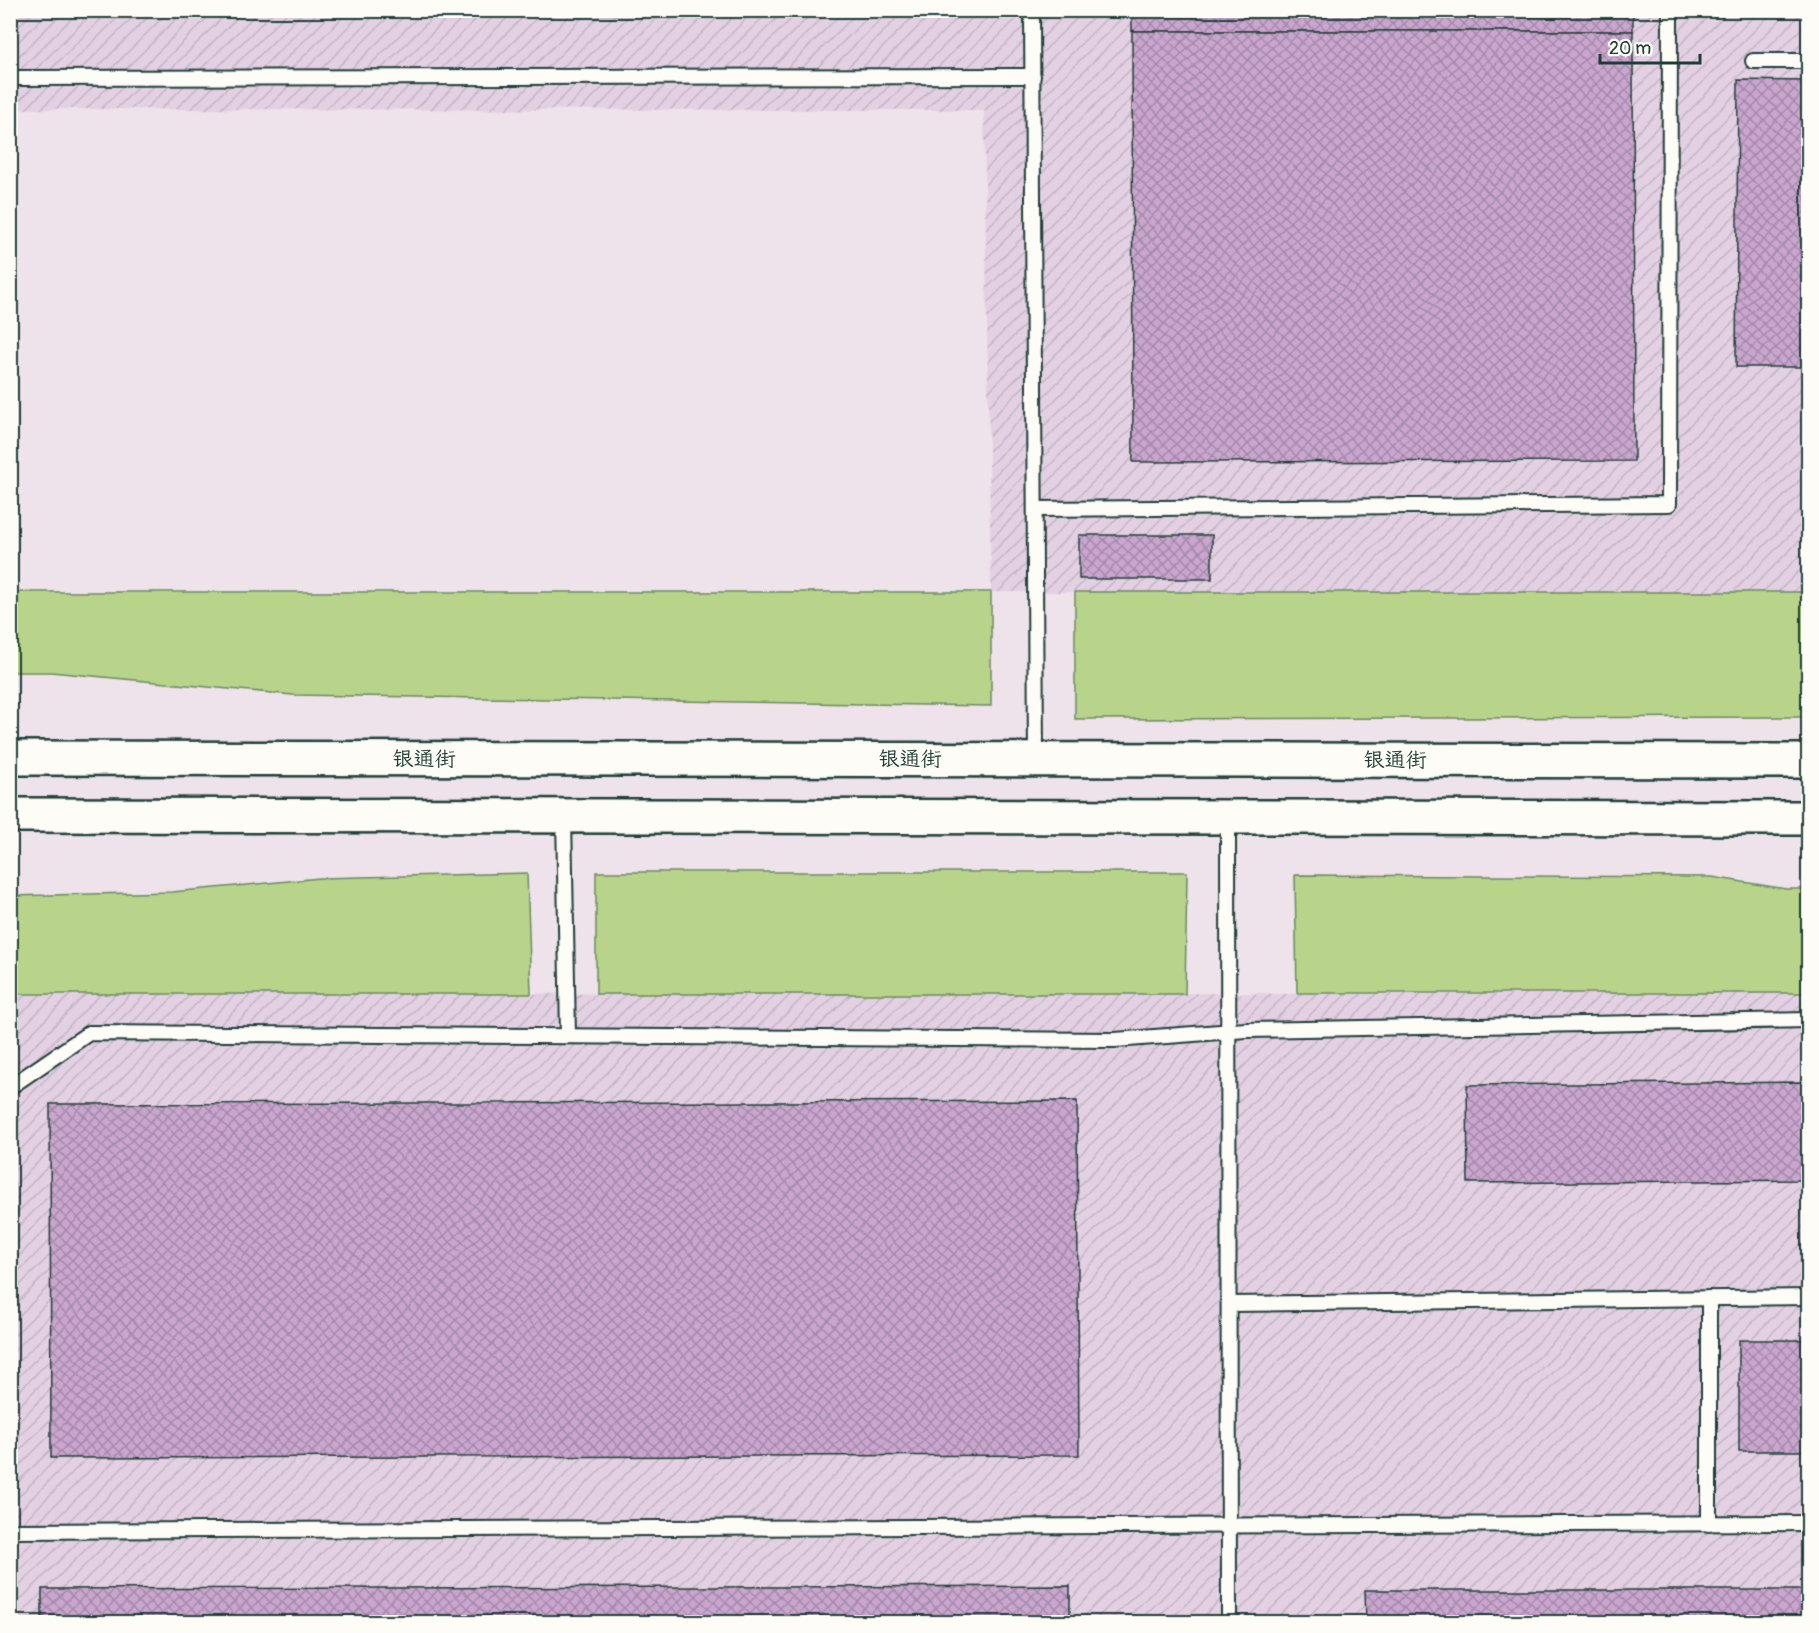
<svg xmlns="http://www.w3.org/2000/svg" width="1819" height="1633" font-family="Pangolin,'LXGW WenKai TC',sans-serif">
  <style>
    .industrial { fill: url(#industrial-furrows) }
    .green { fill: #b8d48b; stroke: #6c8860; stroke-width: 1.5 }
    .building { fill: url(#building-cross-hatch); stroke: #1f3d34; stroke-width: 1.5 }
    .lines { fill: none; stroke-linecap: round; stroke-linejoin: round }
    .lane-casing { stroke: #1f3d34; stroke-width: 18 }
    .secondary-casing { stroke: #1f3d34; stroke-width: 38 }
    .lane { stroke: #fdfcf7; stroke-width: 14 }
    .secondary { stroke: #fdfcf7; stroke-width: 33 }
    .labels { text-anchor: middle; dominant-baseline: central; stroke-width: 4.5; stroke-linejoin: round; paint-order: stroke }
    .street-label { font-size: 21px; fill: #1f3d34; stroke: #fdfcf7 }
  </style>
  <defs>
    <pattern id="industrial-furrows" width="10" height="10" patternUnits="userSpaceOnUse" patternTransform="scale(1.5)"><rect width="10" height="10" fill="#e3d0e3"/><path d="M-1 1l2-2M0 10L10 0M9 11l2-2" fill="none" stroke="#c2b4c3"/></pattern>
    <pattern id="building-cross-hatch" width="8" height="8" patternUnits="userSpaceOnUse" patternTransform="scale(1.5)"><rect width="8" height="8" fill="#caa6cf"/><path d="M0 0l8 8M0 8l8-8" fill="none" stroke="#a388a9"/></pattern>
  </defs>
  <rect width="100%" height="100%" fill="#eee2eb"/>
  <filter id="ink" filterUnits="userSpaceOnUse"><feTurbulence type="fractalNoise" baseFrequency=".0167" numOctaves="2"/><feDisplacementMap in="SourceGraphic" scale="12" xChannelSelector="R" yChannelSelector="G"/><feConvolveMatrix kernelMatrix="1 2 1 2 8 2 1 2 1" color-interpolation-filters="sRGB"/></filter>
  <g filter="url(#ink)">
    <g class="industrial">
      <path d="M11,11H1808V592H991L984,110L11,109Z"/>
      <path d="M1808,993V1622H11V994Z"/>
    </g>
    <g class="green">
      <path d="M11,592H991V706L293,695L51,672H11Z"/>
      <path d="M1075,592H1808V717L1075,719Z"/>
      <path d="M596,872H1187L1185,994H596Z"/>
      <path d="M527,873L531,994H11V896L172,892L320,878Z"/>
      <path d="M1295,875L1712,877L1786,889H1808V993H1297Z"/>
    </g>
    <g class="building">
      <path d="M55,10H965V16Z"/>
      <rect x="1132" y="10" width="501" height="21"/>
      <rect x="1736" y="10" width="72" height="4"/>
      <path d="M1132,31H1633L1634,461L1133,462Z"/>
      <path d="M1738,80L1808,81V367H1736Z"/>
      <rect x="1079" y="535" width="133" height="44"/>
      <path d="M1808,1082V1180L1468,1183L1467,1085Z"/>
      <path d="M1077,1101L1079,1455L51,1458L50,1104Z"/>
      <rect x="1739" y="1340" width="69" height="111"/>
      <path d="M1070,1586V1622H42V1589Z"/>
      <path d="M1365,1590H1808V1622H1366Z"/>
    </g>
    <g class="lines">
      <defs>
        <g id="lane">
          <path d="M1032,10L1036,760"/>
          <path d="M1753,61H1808"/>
          <path d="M10,78L1033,76"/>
          <path d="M1035,509L1669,504L1670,10"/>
          <path d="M564,816L568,1036"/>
          <path d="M1228,817L1229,1622"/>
          <path d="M10,1087L89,1033L1115,1040L1246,1030L1808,1020"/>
          <path d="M1709,1298V1524"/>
          <path d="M1229,1304L1808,1297"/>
          <path d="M10,1531L1808,1523"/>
        </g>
        <g id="secondary">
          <path d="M10,758L1808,761"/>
          <path d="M10,815L1808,818"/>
        </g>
      </defs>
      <use href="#lane" class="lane-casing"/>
      <use href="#secondary" class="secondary-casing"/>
      <use href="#lane" class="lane"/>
      <use href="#secondary" class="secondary"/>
    </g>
  </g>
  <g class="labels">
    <g class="street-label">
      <text x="424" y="759">银通街</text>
      <text x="910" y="759">银通街</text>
      <text x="1395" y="760">银通街</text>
    </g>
  </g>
  <rect width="1819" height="1633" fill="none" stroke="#fdfcf7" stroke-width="36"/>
  <rect x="18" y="18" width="1783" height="1597" fill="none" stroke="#1f3d34" stroke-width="2" filter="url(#ink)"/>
  <path d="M1600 54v9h100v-9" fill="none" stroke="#1f3d34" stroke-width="3"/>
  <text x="1609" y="54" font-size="18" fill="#1f3d34" stroke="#fdfcf7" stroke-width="4.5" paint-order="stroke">20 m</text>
</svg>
